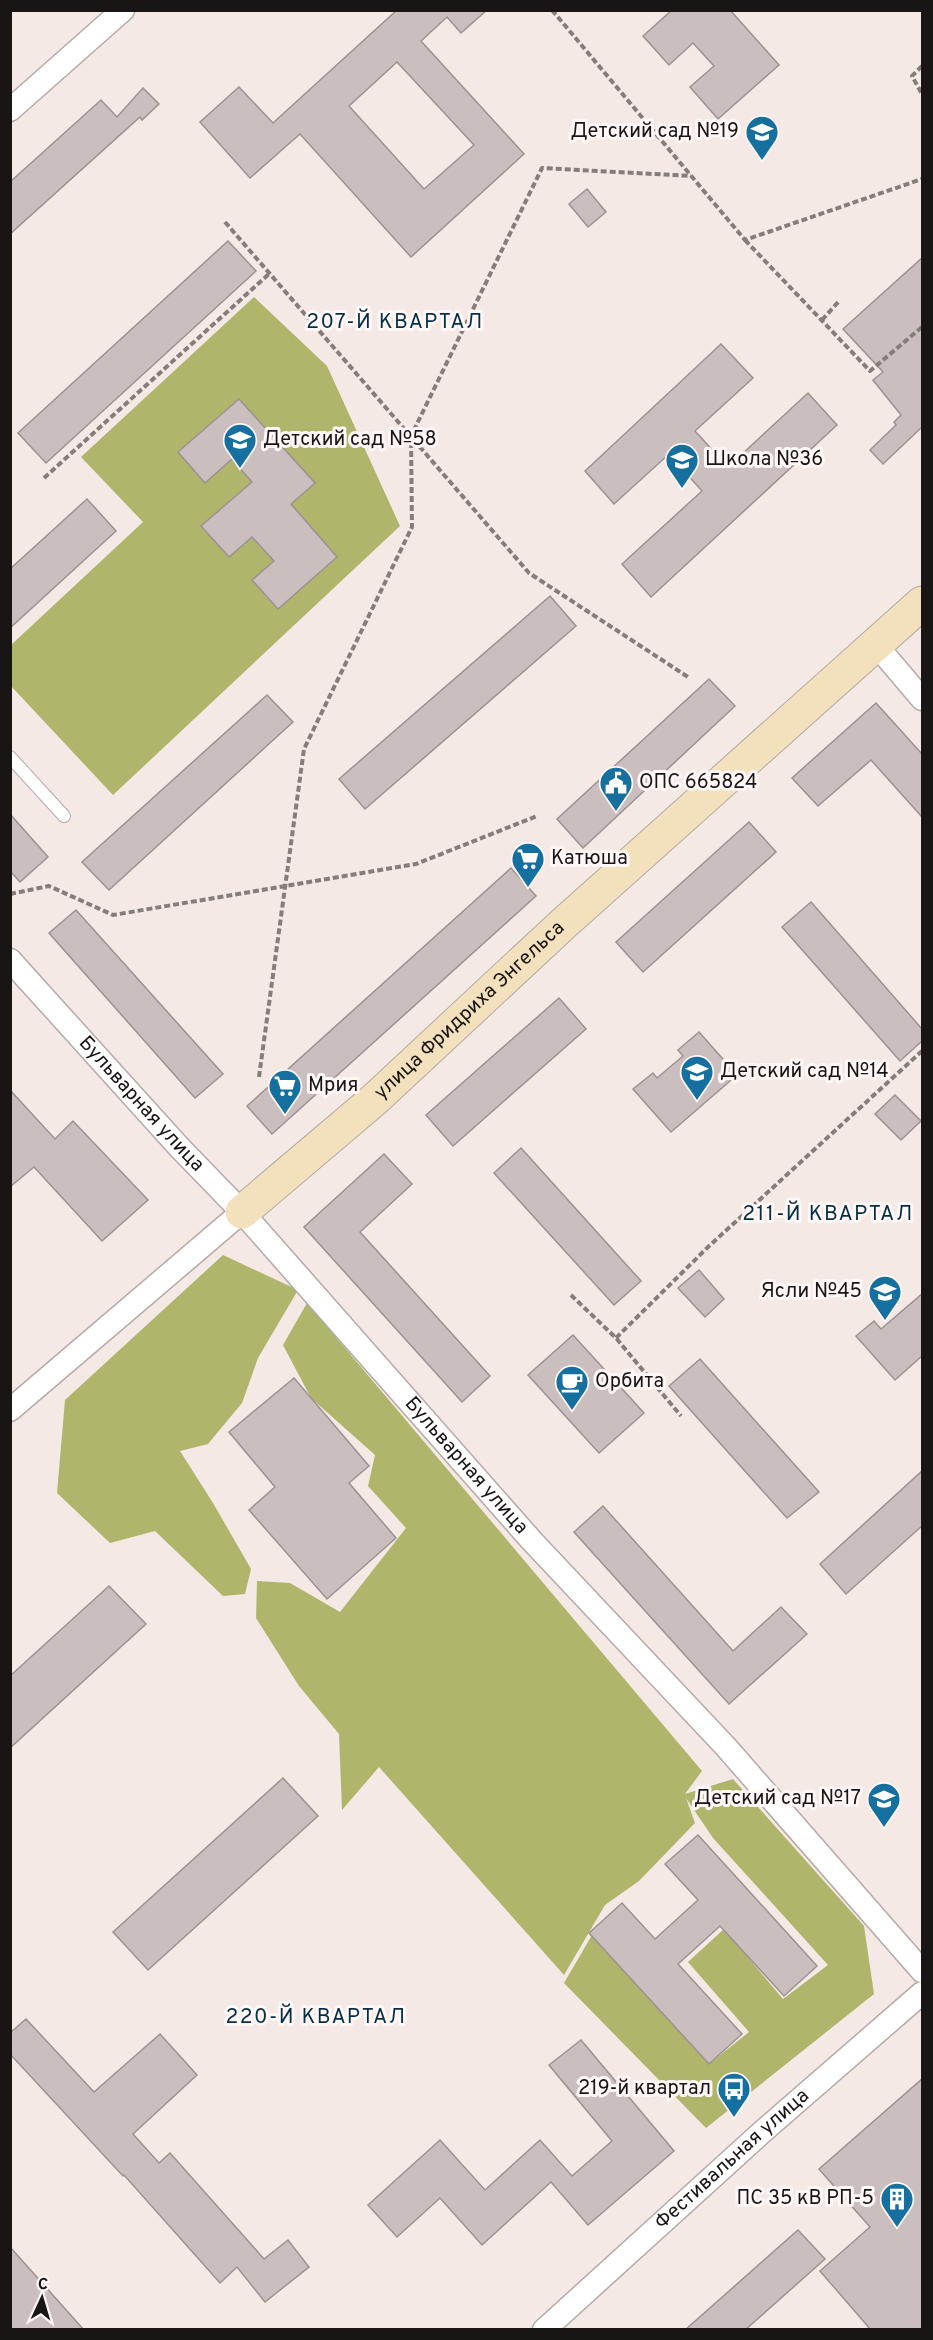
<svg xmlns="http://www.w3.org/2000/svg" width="933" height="2340" font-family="Overpass,sans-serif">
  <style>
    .forest { fill: #afb56b }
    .building { fill: #cabebf; stroke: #9d9192; stroke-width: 1.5; fill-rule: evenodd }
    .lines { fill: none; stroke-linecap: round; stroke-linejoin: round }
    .lane-casing { stroke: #b4aaa6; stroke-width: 14 }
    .street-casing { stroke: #b4aaa6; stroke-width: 25 }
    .secondary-casing { stroke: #b4aaa6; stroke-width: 35 }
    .path { stroke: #847d7a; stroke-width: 4; stroke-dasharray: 6 3; stroke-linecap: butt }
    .lane { stroke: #fff; stroke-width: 12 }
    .street { stroke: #fff; stroke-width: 22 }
    .secondary { stroke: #f2e1bc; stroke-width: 33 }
    .labels { text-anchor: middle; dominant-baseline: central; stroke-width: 6; stroke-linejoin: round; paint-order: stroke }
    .poi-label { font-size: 20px; fill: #191514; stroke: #fef7f5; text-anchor: start }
    .street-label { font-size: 20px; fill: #191514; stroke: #fef7f5 }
    .neighbourhood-label { font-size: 21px; letter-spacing: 1.5px; fill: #042e45; stroke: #fef7f5 }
  </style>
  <rect width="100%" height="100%" fill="#f4e9e4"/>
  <g class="forest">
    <path d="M254,297L327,366L400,526L113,795L11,686V645L143,522L81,457Z"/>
    <path d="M223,1255L298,1290L258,1358L242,1403L208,1444L180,1451L213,1503L251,1569L245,1594L223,1596L155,1531L110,1543L57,1493L65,1400Z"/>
    <path d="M307,1303L702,1771L685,1794L733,1779L864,1926L874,1994L706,2128L564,1983L592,1935L709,2064L749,2032L688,1962L724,1929L783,1999L828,1965L713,1838L686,1798L695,1823L639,1881L605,1905L564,1975L379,1767L342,1810L339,1734L299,1686L256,1618L257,1581L290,1583L340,1612L406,1528L368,1486L375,1455L311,1398L283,1345Z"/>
  </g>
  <g class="building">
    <path d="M397,10H487L461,33L447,17L421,41L524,154L411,257L300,134L250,178L200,122L239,87L273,123ZM397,62L474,145L424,189L349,106Z"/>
    <path d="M672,10H730L779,65L718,119L690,87L714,66L693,43L669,65L643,36Z"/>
    <path d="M143,88L159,104L142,120L140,117L10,234V182L101,100L117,117Z"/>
    <path d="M587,189L606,212L588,227L569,204Z"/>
    <path d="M228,241L256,271L46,463L18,433Z"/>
    <path d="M922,258V427L883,464L870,450L896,425L894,422L901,415L873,380L883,372L843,329Z"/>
    <path d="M721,344L753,378L695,431L728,467L808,393L837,425L651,597L622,564L702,491L669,454L614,504L585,471Z"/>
    <path d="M239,399L315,483L291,504L337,557L278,609L252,580L274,561L252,537L229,557L201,526L252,482L232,459L205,483L178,452Z"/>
    <path d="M87,499L116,531L10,628V569Z"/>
    <path d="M550,596L576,626L365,809L339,779Z"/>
    <path d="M709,679L735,706L583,848L557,819Z"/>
    <path d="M267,695L293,722L109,890L82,862Z"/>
    <path d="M876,703L922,754V817L871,760L818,806L792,778Z"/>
    <path d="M10,814L48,857L20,882L10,871Z"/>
    <path d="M749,822L776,852L643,972L616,942Z"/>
    <path d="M511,868L536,896L272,1134L247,1106Z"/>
    <path d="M811,902L922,1029V1041L900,1061L782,927Z"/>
    <path d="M76,910L223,1074L195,1098L49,933Z"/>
    <path d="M559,998L586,1029L453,1146L426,1115Z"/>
    <path d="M699,1032L737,1075L671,1132L633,1089L653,1073L657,1078L683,1056L678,1050Z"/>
    <path d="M10,1090L55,1139L73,1121L148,1200L102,1241L34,1167L10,1187Z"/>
    <path d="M895,1095L921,1121L901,1140L875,1114Z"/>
    <path d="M521,1148L641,1281L614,1305L494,1173Z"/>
    <path d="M384,1154L412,1184L360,1232L490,1376L462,1402L304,1227Z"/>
    <path d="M699,1270L724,1299L705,1317L678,1288Z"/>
    <path d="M922,1294V1356L895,1380L856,1336L874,1321L881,1329Z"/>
    <path d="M573,1335L644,1413L599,1453L528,1375Z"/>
    <path d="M700,1359L819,1492L787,1518L669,1386Z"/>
    <path d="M294,1378L369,1466L349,1483L396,1538L327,1599L249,1510L275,1487L229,1432Z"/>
    <path d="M922,1471V1526L846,1594L820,1564Z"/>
    <path d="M603,1506L733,1651L781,1607L807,1634L729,1704L574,1532Z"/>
    <path d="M109,1586L146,1624L10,1748V1676Z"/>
    <path d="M283,1778L318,1816L148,1970L113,1932Z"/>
    <path d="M698,1835L817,1966L784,1996L720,1926L678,1964L742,2034L709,2064L589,1933L622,1903L655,1939L698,1900L665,1864Z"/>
    <path d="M26,2019L94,2092L160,2034L197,2075L133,2134L159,2163L170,2153L264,2259L288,2240L309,2267L265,2302L237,2267L220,2283L124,2175L123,2176L10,2054V2033Z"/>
    <path d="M581,2040L674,2151L588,2225L551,2182L482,2245L440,2198L397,2237L368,2205L440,2140L485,2190L540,2140L572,2176L612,2141L549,2065Z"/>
    <path d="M922,2079V2330H871L820,2271L870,2227L819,2169Z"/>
    <path d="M798,2230L825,2259L745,2330H685Z"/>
    <path d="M10,2247L84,2330H10Z"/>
  </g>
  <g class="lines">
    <defs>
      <path id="lane" d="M10,757L64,816"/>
      <g id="street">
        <path d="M10,110L123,10"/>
        <path d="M877,646L922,699"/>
        <path id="s1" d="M10,960L179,1147L242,1212L532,1541L726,1747L922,1971"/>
        <path d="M10,1410L242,1212"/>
        <path id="s2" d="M544,2330L761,2133L922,1993"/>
      </g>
      <g id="secondary">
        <path id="s3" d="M242,1212L374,1100L562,925L922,603"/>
      </g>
    </defs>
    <use href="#lane" class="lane-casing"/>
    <use href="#street" class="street-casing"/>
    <use href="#secondary" class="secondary-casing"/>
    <g class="path">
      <path d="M552,10L745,240L922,179"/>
      <path d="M922,66L912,76L922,94"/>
      <path d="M225,222L529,573L688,677"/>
      <path d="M745,240L870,371L922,327"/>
      <path d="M822,320L840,300"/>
      <path d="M44,478L270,273"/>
      <path d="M10,894L49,886L113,915L416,864L537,816"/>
      <path d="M259,1077L304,749L412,527L411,436L542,168L691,176"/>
      <path d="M571,1295L616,1338L681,1416"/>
      <path d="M616,1338L708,1247L922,1051"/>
    </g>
    <use href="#lane" class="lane"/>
    <use href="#street" class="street"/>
    <use href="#secondary" class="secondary"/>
  </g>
  <defs>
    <symbol id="school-pin" viewBox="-11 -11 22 30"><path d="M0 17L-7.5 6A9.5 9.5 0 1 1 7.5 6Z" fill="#15709f" stroke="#fef7f5"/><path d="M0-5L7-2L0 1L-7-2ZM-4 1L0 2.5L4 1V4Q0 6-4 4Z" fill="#fff"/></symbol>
    <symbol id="civic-pin" viewBox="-11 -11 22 30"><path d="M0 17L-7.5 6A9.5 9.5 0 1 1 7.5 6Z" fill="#15709f" stroke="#fef7f5"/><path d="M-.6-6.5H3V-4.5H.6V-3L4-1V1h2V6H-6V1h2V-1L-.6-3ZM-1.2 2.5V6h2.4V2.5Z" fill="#fff"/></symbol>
    <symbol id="supermarket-pin" viewBox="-11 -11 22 30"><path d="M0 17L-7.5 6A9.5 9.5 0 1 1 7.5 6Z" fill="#15709f" stroke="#fef7f5"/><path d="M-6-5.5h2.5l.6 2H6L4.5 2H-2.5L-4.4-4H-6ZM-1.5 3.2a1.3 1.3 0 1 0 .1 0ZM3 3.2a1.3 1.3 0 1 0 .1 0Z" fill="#fff"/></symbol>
    <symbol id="cafe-pin" viewBox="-11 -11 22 30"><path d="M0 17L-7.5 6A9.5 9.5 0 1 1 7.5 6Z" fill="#15709f" stroke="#fef7f5"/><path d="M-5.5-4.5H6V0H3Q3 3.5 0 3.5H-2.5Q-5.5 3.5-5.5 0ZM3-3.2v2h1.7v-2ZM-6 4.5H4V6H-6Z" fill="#fff"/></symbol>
    <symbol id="bus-pin" viewBox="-11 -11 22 30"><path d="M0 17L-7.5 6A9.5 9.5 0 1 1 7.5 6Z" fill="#15709f" stroke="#fef7f5"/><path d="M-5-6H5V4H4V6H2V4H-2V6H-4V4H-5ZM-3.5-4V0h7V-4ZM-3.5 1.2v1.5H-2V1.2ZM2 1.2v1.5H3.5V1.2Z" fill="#fff"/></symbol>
    <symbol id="building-pin" viewBox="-11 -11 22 30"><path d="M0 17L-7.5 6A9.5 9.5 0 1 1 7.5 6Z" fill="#15709f" stroke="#fef7f5"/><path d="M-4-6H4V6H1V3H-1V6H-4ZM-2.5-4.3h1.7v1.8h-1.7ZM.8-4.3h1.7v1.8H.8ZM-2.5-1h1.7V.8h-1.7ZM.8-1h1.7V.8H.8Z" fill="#fff"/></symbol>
  </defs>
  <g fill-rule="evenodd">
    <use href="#school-pin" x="743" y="113" width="38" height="52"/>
    <use href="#school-pin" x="221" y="421" width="38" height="52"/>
    <use href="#school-pin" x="663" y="441" width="38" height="52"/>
    <use href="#civic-pin" x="597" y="764" width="38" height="52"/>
    <use href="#supermarket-pin" x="509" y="840" width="38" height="52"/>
    <use href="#school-pin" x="678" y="1053" width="38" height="52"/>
    <use href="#supermarket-pin" x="266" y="1067" width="38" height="52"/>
    <use href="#school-pin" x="866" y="1273" width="38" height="52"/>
    <use href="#cafe-pin" x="553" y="1363" width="38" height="52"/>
    <use href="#school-pin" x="865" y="1780" width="38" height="52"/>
    <use href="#bus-pin" x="715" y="2070" width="38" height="52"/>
    <use href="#building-pin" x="878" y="2180" width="38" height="52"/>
  </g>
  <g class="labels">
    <g class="poi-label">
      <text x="739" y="132" text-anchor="end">Детский сад №19</text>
      <text x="263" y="440">Детский сад №58</text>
      <text x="705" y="460">Школа №36</text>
      <text x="639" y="783">ОПС 665824</text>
      <text x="551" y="859">Катюша</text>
      <text x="720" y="1072">Детский сад №14</text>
      <text x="308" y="1086">Мрия</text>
      <text x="862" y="1292" text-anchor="end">Ясли №45</text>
      <text x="595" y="1382">Орбита</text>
      <text x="861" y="1799" text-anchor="end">Детский сад №17</text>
      <text x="711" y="2089" text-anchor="end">219-й квартал</text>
      <text x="874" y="2199" text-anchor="end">ПС 35 кВ РП-5</text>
    </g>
    <g class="street-label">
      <text stroke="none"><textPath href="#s3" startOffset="304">улица Фридриха Энгельса</textPath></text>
      <text stroke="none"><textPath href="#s1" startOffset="195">Бульварная улица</textPath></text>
      <text stroke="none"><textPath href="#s1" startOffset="681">Бульварная улица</textPath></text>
      <text stroke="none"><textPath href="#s2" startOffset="254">Фестивальная улица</textPath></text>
    </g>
    <g class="neighbourhood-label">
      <text x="395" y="322">207-Й КВАРТАЛ</text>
      <text x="828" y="1214">211-Й КВАРТАЛ</text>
      <text x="316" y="2017">220-Й КВАРТАЛ</text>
    </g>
  </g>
  <rect width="933" height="2340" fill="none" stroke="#191514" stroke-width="24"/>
  <g transform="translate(42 2298) rotate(4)" stroke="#fef7f5" stroke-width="4.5" paint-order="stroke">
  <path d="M0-4.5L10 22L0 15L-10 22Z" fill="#191514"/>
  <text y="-9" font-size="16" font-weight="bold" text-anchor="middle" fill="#191514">С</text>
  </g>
</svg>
